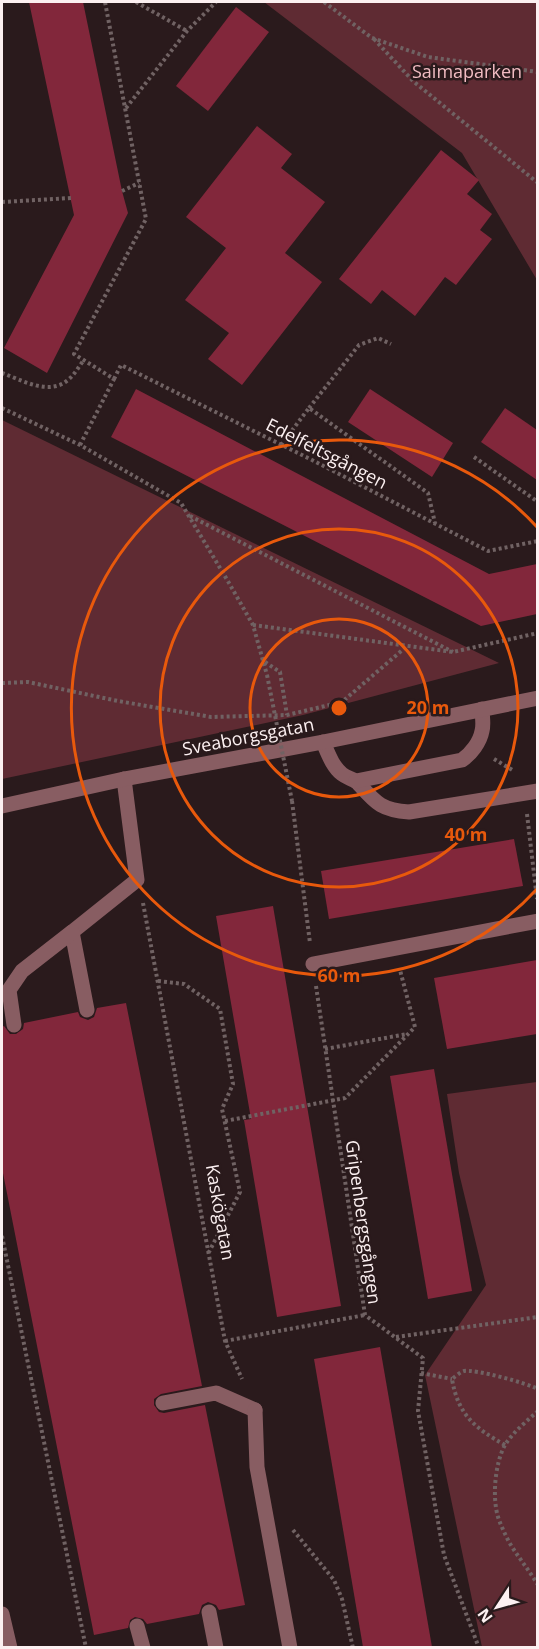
<svg xmlns="http://www.w3.org/2000/svg" width="539" height="1649" font-family="'Open Sans',sans-serif">
  <style>
    .green { fill: #5f2b33 }
    .building { fill: #82273b }
    .lines { fill: none; stroke-linecap: round; stroke-linejoin: round }
    .path { stroke: #706263; stroke-width: 4; stroke-dasharray: 3 3; stroke-linecap: butt }
    .lane { stroke: #885d62; stroke-width: 15 }
    .street { stroke: #885d62; stroke-width: 15 }
    .path-bridge { stroke: #706263; stroke-width: 4; stroke-dasharray: 3 3; stroke-linecap: butt }
    .ring { fill: none; stroke: #e8590c; stroke-width: 3 }
    .labels { text-anchor: middle; dominant-baseline: central; stroke-width: 5; stroke-linejoin: round; paint-order: stroke }
    .park-label { font-size: 18px; fill: #f1bcc2; stroke: #2a1a1c }
    .street-label { font-size: 18px; fill: #fcf0f1; stroke: #2a1a1c }
    .centre { fill: #e8590c; stroke: #2a1a1c; stroke-width: 3 }
    .ring-label { font-size: 18px; text-anchor: middle; font-weight: bold; fill: #e8590c; stroke: #2a1a1c; stroke-width: 5; stroke-linejoin: round; paint-order: stroke }
  </style>
  <rect width="100%" height="100%" fill="#2a1a1c"/>
  <g class="green">
    <path d="M264,2H537V280L462,153Z"/>
    <path d="M2,420L499,663L303,715L2,779Z"/>
    <path d="M537,1082V1647H482L425,1375L486,1285L459,1173L447,1094Z"/>
  </g>
  <g class="building">
    <path d="M29,2H83L122,191L128,213L47,373L4,348L74,215Z"/>
    <path d="M236,7L269,32L208,111L176,86Z"/>
    <path d="M257,126L292,154L281,168L325,202L285,253L322,282L242,385L208,359L229,333L185,300L226,248L186,217Z"/>
    <path d="M441,150L479,180L467,194L492,214L480,230L492,239L456,285L445,277L415,316L382,290L371,304L339,279Z"/>
    <path d="M136,389L489,574L537,564V614L481,626L111,437Z"/>
    <path d="M370,389L453,443L432,477L348,422Z"/>
    <path d="M505,408L537,430V480L481,442Z"/>
    <path d="M514,839L523,886L329,919L321,871Z"/>
    <path d="M273,906L341,1306L277,1317L244,1120L251,1119L216,916Z"/>
    <path d="M537,960V1034L447,1049L434,978Z"/>
    <path d="M126,1003L202,1386L161,1394L154,1399V1405L159,1412L164,1413L205,1405L245,1605L219,1610L216,1605L208,1602L202,1605L199,1614L147,1624L143,1619L135,1617L130,1620L128,1628L94,1635L2,1168V1027L4,1026L10,1034H16L23,1029L24,1023L78,1012L80,1017L88,1020L94,1017L97,1008Z"/>
    <path d="M434,1069L472,1291L428,1299L390,1076Z"/>
    <path d="M380,1347L432,1647H363L314,1359Z"/>
  </g>
  <g class="lines">
    <g class="path">
      <path d="M136,2L187,31"/>
      <path d="M324,2L372,38L428,57L538,72"/>
      <path d="M374,39L413,81L538,183"/>
      <path d="M126,108L187,31L216,2"/>
      <path d="M122,191L139,183"/>
      <path d="M2,202L71,198"/>
      <path d="M2,373C22,380 50,397 69,379C75,374 79,366 84,360"/>
      <path d="M114,379L121,365L312,460L488,551L538,541"/>
      <path d="M2,408L80,445L181,503L229,583L253,625L267,675"/>
      <path d="M309,408L359,345L378,338L391,344"/>
      <path d="M80,445L114,379L74,354L146,219L105,2"/>
      <path d="M281,445L309,408L428,493L435,523"/>
      <path d="M474,457L538,502"/>
      <path d="M190,516L453,652"/>
      <path d="M253,625L453,652L538,633"/>
      <path d="M265,662L280,672L287,715"/>
      <path d="M2,683L28,682L118,701L211,717L287,715L342,702L407,646"/>
      <path d="M494,759L514,771"/>
      <path d="M292,801L310,943"/>
      <path d="M527,814L537,899"/>
      <path d="M143,903L225,1341L242,1379"/>
      <path d="M158,981L184,984L220,1009L233,1084L222,1109L240,1192L209,1252"/>
      <path d="M316,986L365,1315L423,1358L418,1411L444,1555L479,1648"/>
      <path d="M325,1049L407,1034"/>
      <path d="M225,1121L345,1098L415,1027L400,970"/>
      <path d="M2,1236L86,1648"/>
      <path d="M396,1337L538,1317"/>
      <path d="M225,1341L365,1315"/>
      <path d="M421,1373L452,1379"/>
      <path d="M538,1411C527,1421 513,1432 505,1445C495,1463 492,1497 498,1517C501,1526 505,1534 509,1542C518,1557 529,1570 538,1585"/>
      <path d="M505,1445C475,1428 458,1415 452,1379C455,1377 460,1372 464,1371C475,1369 527,1383 538,1389"/>
      <path d="M293,1530L334,1580L342,1599L353,1648"/>
    </g>
    <g class="lane">
      <path d="M323,742C328,753 332,766 342,774C347,778 354,779 358,783C376,803 381,810 409,812L538,791"/>
      <path d="M356,781L462,760C471,754 480,742 482,731C484,724 482,716 482,709"/>
      <path d="M313,964L538,921"/>
      <path d="M87,1010L72,932L137,880L124,779"/>
      <path d="M14,1025L9,990L22,971L72,932"/>
      <path d="M163,1403L216,1393L255,1410"/>
      <path d="M209,1612L216,1648"/>
      <path d="M137,1626L143,1648"/>
    </g>
    <g class="street">
      <path d="M2,806L124,779L323,742L538,698"/>
      <path d="M255,1410L257,1467L290,1648"/>
      <path d="M2,1614L10,1648"/>
    </g>
    <path class="path-bridge" d="M267,675L292,801"/>
  </g>
  <g class="ring">
    <circle cx="339" cy="708" r="89"/>
    <circle cx="339" cy="708" r="179"/>
    <path d="M537 889A268 268 0 1 1 537 527"/>
  </g>
  <g class="labels">
    <g class="park-label">
      <text x="467" y="71">Saimaparken</text>
    </g>
    <g class="street-label">
      <text transform="translate(327 453) rotate(27)">Edelfeltsgången</text>
      <text transform="translate(248 736) rotate(-11)">Sveaborgsgatan</text>
      <text transform="translate(221 1212) rotate(80)">Kaskögatan</text>
      <text transform="translate(364 1222) rotate(82)">Gripenbergsgången</text>
    </g>
  </g>
  <circle cx="339" cy="708" r="9" class="centre"/>
  <g class="ring-label">
    <text x="428" y="714">20 m</text>
    <text x="466" y="841">40 m</text>
    <text x="339" y="982">60 m</text>
  </g>
  <rect width="539" height="1649" fill="none" stroke="#fcf0f1" stroke-width="6"/>
  <g transform="translate(497 1607) rotate(234)" stroke="#2a1a1c" stroke-width="4.5" paint-order="stroke">
  <path d="M0-4.5L10 22L0 15L-10 22Z" fill="#fcf0f1"/>
  <text y="-9" font-size="16" font-weight="bold" text-anchor="middle" fill="#fcf0f1">N</text>
  </g>
</svg>
